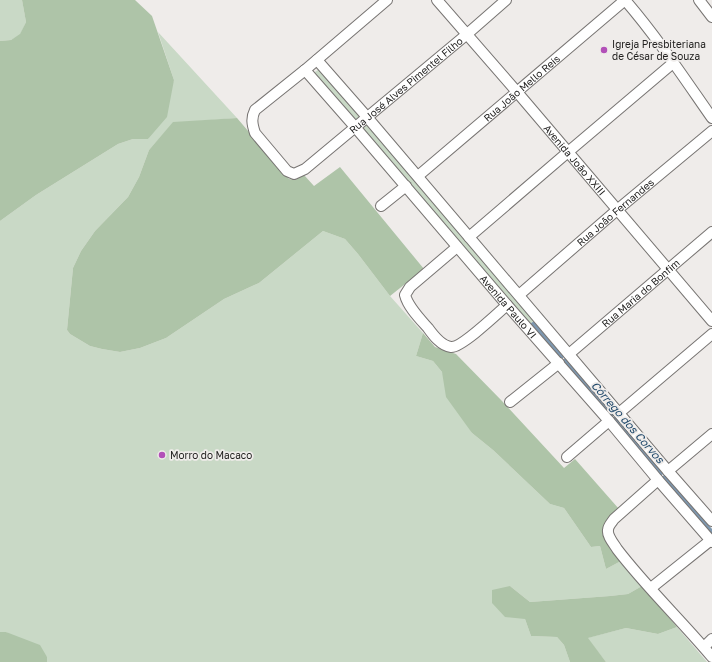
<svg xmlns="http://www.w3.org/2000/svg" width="712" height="662" font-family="'Golos Text',sans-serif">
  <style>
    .green { fill: #c9d9c6 }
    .forest { fill: #aec4a8 }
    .water { fill: #7e98b0 }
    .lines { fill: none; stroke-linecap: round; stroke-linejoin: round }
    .minor-casing { stroke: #777472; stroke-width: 12 }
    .minor { stroke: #fff; stroke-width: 10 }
    .poi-dot { fill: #b250b8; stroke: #efecea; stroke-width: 1.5 }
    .labels { text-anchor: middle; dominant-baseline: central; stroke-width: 3.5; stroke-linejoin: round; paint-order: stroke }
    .poi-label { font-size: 10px; fill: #232221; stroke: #efecea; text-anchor: start }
    .street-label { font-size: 10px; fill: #232221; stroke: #efecea }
    .water-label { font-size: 11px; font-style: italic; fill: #1b4568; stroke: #efecea }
  </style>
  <rect width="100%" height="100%" fill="#efecea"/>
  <g class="green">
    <path d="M0,0H22L26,22L20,35L11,40L0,41Z"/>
    <path d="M158,32L237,118L173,123L149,150L139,177L128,197L95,231L81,251L73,268L67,330L70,334L90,346L102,349L120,352L140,348L166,338L224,299L259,283L323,231L345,239L358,254L390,296L423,333L416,356L433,361L442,372L472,433L493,450L550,504L564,508L591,547L600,546L606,569L621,561L642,586L628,594L610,596L530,602L510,586L525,619L531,636L557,637L564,645L570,662H47V657L6,632H0V221L36,195L118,144L133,139H148L174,80Z"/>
    <path d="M318,70H320L359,115V117L356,120L354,119L315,75V72Z"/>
    <path d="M366,123L534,321L530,324L361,127Z"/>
    <path d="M677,627L707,662H606L587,638L626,628L658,634Z"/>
  </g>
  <g class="forest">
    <path d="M22,0H135L152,16L174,80L167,117L148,139H133L118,144L36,195L0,221V41L11,40L20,34L26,22Z"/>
    <path d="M237,118L289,179L295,180L304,175L314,186L340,167L424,269L390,296L358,254L345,239L323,231L259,283L224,299L166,338L140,348L120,352L102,349L90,346L70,334L67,330L73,268L81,251L95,231L128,197L139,177L149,150L173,122Z"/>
    <path d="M423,333L435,347L456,354L502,401L564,468L575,459L619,509L605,527L621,561L606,569L600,546L591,547L564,508L550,504L493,450L472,433L446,397L442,372L433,361L416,356Z"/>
    <path d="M510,586L530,602L610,596L628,594L642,586L677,627L658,634L626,628L588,638L606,662H570L564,645L557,637L531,636L525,619L505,617L492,603V590Z"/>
    <path d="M0,632H6L40,645L47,657V662H0Z"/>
  </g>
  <g class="water">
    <path d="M534,321L564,357L561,360L530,324Z"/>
    <path d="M565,358L614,415L611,418L562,361Z"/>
    <path d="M615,416L664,473L661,476L612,419Z"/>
    <path d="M665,474L712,529V534L662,477Z"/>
  </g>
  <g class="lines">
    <defs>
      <g id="minor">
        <path id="s1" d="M387,0L305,70L255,110C251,118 252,124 255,133L287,171L294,174L305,169L466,35L506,0"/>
        <path id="s2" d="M437,0L517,92L712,321"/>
        <path d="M625,0C657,37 684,78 712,118"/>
        <path d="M699,0L712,17"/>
        <path d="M317,60L367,117L668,471L712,521"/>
        <path id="s3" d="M305,70L355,127L507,305L609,421L658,480L712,542"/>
        <path id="s4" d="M418,176L625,0"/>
        <path d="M381,206L406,186"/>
        <path d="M469,237L568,152L673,63"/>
        <path d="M457,247L410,287L405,295C408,307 420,319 428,328C433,335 441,346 451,347C461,348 498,313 507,305"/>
        <path id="s5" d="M519,295L617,210L712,131"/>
        <path id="s6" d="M569,354L712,232"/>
        <path d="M510,402L559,363"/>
        <path d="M619,413L712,334"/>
        <path d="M567,457L609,421"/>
        <path d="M668,471L712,434"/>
        <path d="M658,480L614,519C612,522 608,526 608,530C607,536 614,544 617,549C646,587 681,620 712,657"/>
        <path d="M651,588L711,540"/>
        <path d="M704,647L712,639"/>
      </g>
    </defs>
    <use href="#minor" class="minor-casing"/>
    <use href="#minor" class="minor"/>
  </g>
  <g class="poi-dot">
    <circle cx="604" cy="50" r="4"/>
    <circle cx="162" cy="455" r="4"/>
  </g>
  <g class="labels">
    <g class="poi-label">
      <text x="612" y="44">Igreja Presbiteriana<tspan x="612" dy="12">de César de Souza</tspan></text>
      <text x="170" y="455">Morro do Macaco</text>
    </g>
    <g class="street-label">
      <text stroke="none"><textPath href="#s1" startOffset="396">Rua José Alves Pimentel Filho</textPath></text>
      <text stroke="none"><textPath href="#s4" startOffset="136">Rua João Mello Reis</textPath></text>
      <text stroke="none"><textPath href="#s2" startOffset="211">Avenida João XXIII</textPath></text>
      <text stroke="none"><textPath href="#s5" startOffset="127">Rua João Fernandes</textPath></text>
      <text stroke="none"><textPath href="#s6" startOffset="94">Rua Maria do Bonfim</textPath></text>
      <text stroke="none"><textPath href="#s3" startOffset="312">Avenida Paulo VI</textPath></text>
    </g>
    <g class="water-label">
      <text transform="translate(628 422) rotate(49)">Córrego dos Corvos</text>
    </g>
  </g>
</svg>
